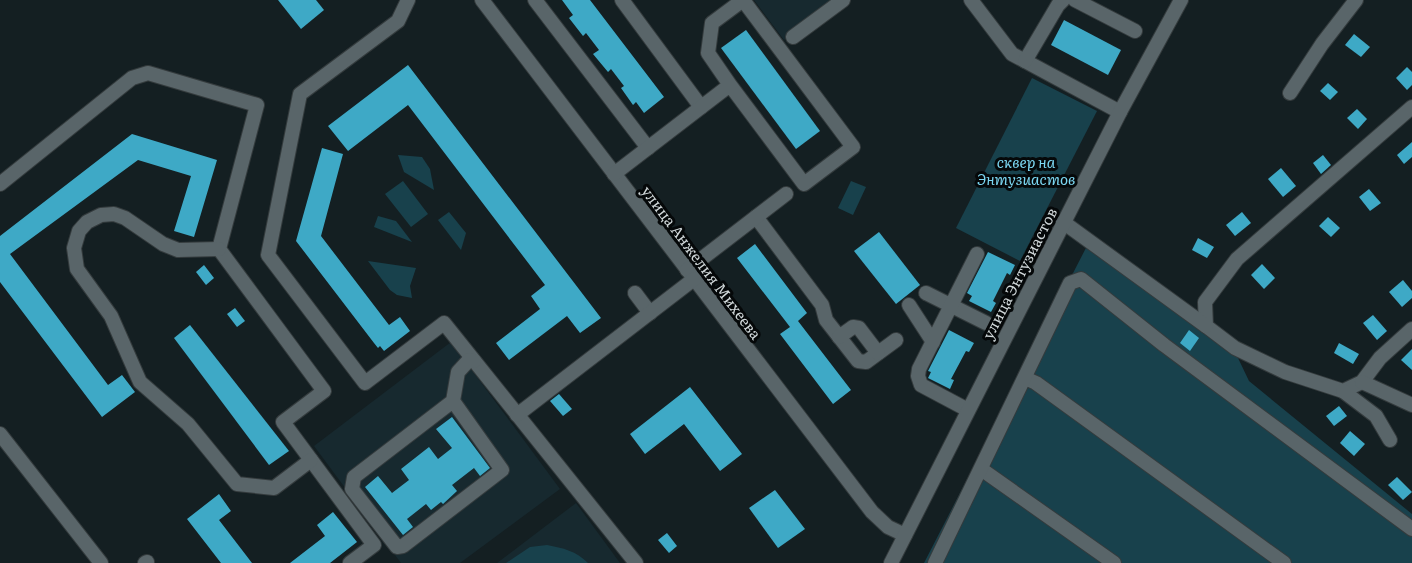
<svg xmlns="http://www.w3.org/2000/svg" width="1412" height="563" font-family="Literata,serif">
  <style>
    .built { fill: #17292f }
    .green { fill: #18414c }
    .building { fill: #3ea9c6 }
    .lines { fill: none; stroke-linecap: round; stroke-linejoin: round }
    .minor-casing { stroke: #343b3d; stroke-width: 16 }
    .minor { stroke: #596569; stroke-width: 14 }
    .labels { text-anchor: middle; dominant-baseline: central; stroke-width: 6; stroke-linejoin: round; paint-order: stroke }
    .park-label { font-size: 15px; font-style: italic; fill: #7cd8f3; stroke: #050809 }
    .street-label { font-size: 15px; fill: #d1d8da; stroke: #050809 }
  </style>
  <rect width="100%" height="100%" fill="#141f22"/>
  <g class="built">
    <path d="M754,0H837L784,40Z"/>
    <path d="M451,342L560,489L460,563H401L314,446Z"/>
    <path d="M576,503L620,563H497Z"/>
  </g>
  <g class="green">
    <path d="M1032,78L1097,111L1020,261L956,228Z"/>
    <path d="M398,155L422,157L430,169L434,190L404,172Z"/>
    <path d="M403,181L428,214L411,227L385,194Z"/>
    <path d="M851,181L866,187L853,215L838,208Z"/>
    <path d="M449,212L466,233L461,250L438,220Z"/>
    <path d="M378,216L396,221L412,242L374,227Z"/>
    <path d="M1088,244L1184,313L1238,358L1249,381L1412,514V563H924Z"/>
    <path d="M368,261L416,268L410,286L412,298L397,295L390,290Z"/>
    <path d="M547,545C563,548 576,551 588,563H506L530,547Z"/>
  </g>
  <g class="building">
    <path d="M278,0H316L324,10L301,29Z"/>
    <path d="M562,0H590L664,97L644,113L636,102L633,105L621,88L624,86L611,69L608,72L593,54L599,50L586,33L583,36L569,18L573,15Z"/>
    <path d="M1064,20L1121,50L1108,75L1051,45Z"/>
    <path d="M746,30L820,131L796,149L721,48Z"/>
    <path d="M1354,34L1370,47L1361,57L1345,45Z"/>
    <path d="M408,65L601,318L580,333L567,316L509,360L496,343L540,309L531,296L545,285L408,105L348,151L328,126Z"/>
    <path d="M1407,67L1412,72V85L1407,90L1396,78Z"/>
    <path d="M1328,83L1338,92L1330,100L1320,91Z"/>
    <path d="M1357,109L1367,119L1358,129L1347,118Z"/>
    <path d="M132,134L217,160L194,237L174,231L191,176L138,160L10,254L108,385L122,375L135,392L102,417L0,282V236Z"/>
    <path d="M1412,142V157L1404,164L1397,155Z"/>
    <path d="M322,148L343,154L321,236L389,325L400,317L410,331L384,351L380,346L378,348L374,343L296,241Z"/>
    <path d="M1323,155L1331,165L1321,174L1313,163Z"/>
    <path d="M1281,168L1296,186L1283,197L1268,179Z"/>
    <path d="M1369,189L1381,203L1370,211L1359,197Z"/>
    <path d="M1242,212L1251,223L1235,236L1226,225Z"/>
    <path d="M1328,217L1340,228L1331,237L1319,226Z"/>
    <path d="M879,232L920,285L896,304L854,251Z"/>
    <path d="M1198,238L1214,247L1207,258L1192,250Z"/>
    <path d="M755,244L807,313L798,321L851,390L833,404L780,334L790,327L737,258Z"/>
    <path d="M988,252L1015,265L1010,275L1007,273L993,301L996,303L991,312L969,301L972,296L967,293Z"/>
    <path d="M1262,264L1275,278L1264,289L1251,275Z"/>
    <path d="M204,265L214,278L206,285L196,272Z"/>
    <path d="M1403,280L1412,291V298L1402,307L1389,292Z"/>
    <path d="M235,308L245,321L237,327L227,314Z"/>
    <path d="M1373,315L1387,331L1377,340L1363,323Z"/>
    <path d="M190,325L289,451L269,465L174,338Z"/>
    <path d="M949,330L974,343L969,352L966,351L951,379L954,380L950,389L928,378L931,372L928,371Z"/>
    <path d="M1189,330L1199,338L1190,351L1180,343Z"/>
    <path d="M1339,343L1359,354L1353,364L1334,353Z"/>
    <path d="M1412,349V370L1401,360Z"/>
    <path d="M690,387L742,454L720,471L684,424L645,454L630,434Z"/>
    <path d="M559,394L572,409L563,416L550,401Z"/>
    <path d="M1339,406L1347,416L1334,426L1326,416Z"/>
    <path d="M452,417L490,468L480,476L474,468L452,485L457,491L443,504L441,502L431,510L426,504L407,519L413,527L403,535L365,487L378,476L392,493L409,480L401,469L429,447L438,459L452,448L436,429Z"/>
    <path d="M1350,431L1365,444L1354,456L1340,443Z"/>
    <path d="M1397,477L1412,492L1403,500L1388,485Z"/>
    <path d="M775,490L805,529L778,548L749,508Z"/>
    <path d="M219,494L231,511L219,520L252,563H221L187,519Z"/>
    <path d="M333,512L357,542L330,563H290L325,536L317,525Z"/>
    <path d="M667,533L677,546L669,553L658,540Z"/>
  </g>
  <g class="lines">
    <defs>
      <g id="minor">
        <path d="M408,0L398,21L300,94L268,255L365,383L444,323L636,563"/>
        <path d="M482,0L872,512L888,527L905,535"/>
        <path d="M535,0L648,148"/>
        <path d="M622,0L701,107"/>
        <path d="M971,0L1012,54L1120,112"/>
        <path d="M1075,0L1135,31"/>
        <path d="M793,37L843,0"/>
        <path d="M1025,61L1058,5L1063,0"/>
        <path d="M1290,93L1322,44L1356,0"/>
        <path d="M1412,107L1237,259L1205,302L1206,326L1235,348L1285,372L1343,391L1362,382L1380,358L1412,329"/>
        <path d="M614,174L730,85L804,184L853,147L743,0L712,23L708,53L730,85"/>
        <path d="M0,184L132,78L148,73L257,105L219,249L324,391L283,422L374,545L350,563"/>
        <path d="M756,217L822,305L826,320L858,361L866,362L896,340"/>
        <path d="M1063,222L1206,326"/>
        <path d="M219,249L178,250L163,244L125,218L114,214L101,215L87,222L79,231L74,248L77,269L111,316L140,382L188,424L237,484L274,488L311,460"/>
        <path d="M687,270L786,194"/>
        <path d="M635,293L650,313"/>
        <path d="M926,293L986,323"/>
        <path d="M909,305L933,342"/>
        <path d="M839,337L853,327L859,328L878,353"/>
        <path d="M1025,378L1036,383L1284,563"/>
        <path d="M1362,382L1412,405"/>
        <path d="M1343,391L1376,416L1390,440"/>
        <path d="M453,401L502,470L403,546L397,547L352,489L354,477L453,401L458,372L469,360L474,361"/>
        <path d="M968,410L921,385L918,376L919,369L977,254"/>
        <path d="M517,415L694,279"/>
        <path d="M0,434L101,563"/>
        <path d="M981,469L1114,563"/>
        <path d="M145,563L147,562"/>
        <path d="M891,563L1120,112L1181,0"/>
        <path d="M935,563L1070,283L1081,279L1164,345L1412,529"/>
      </g>
    </defs>
    <use href="#minor" class="minor-casing"/>
    <use href="#minor" class="minor"/>
  </g>
  <g class="labels">
    <g class="park-label">
      <text x="1026" y="161">сквер на<tspan x="1026" dy="17">Энтузиастов</tspan></text>
    </g>
    <g class="street-label">
      <text transform="translate(702 262) rotate(53)">улица Анжелия Михеева</text>
      <text transform="translate(1019 273) rotate(-63)">улица Энтузиастов</text>
    </g>
  </g>
</svg>
